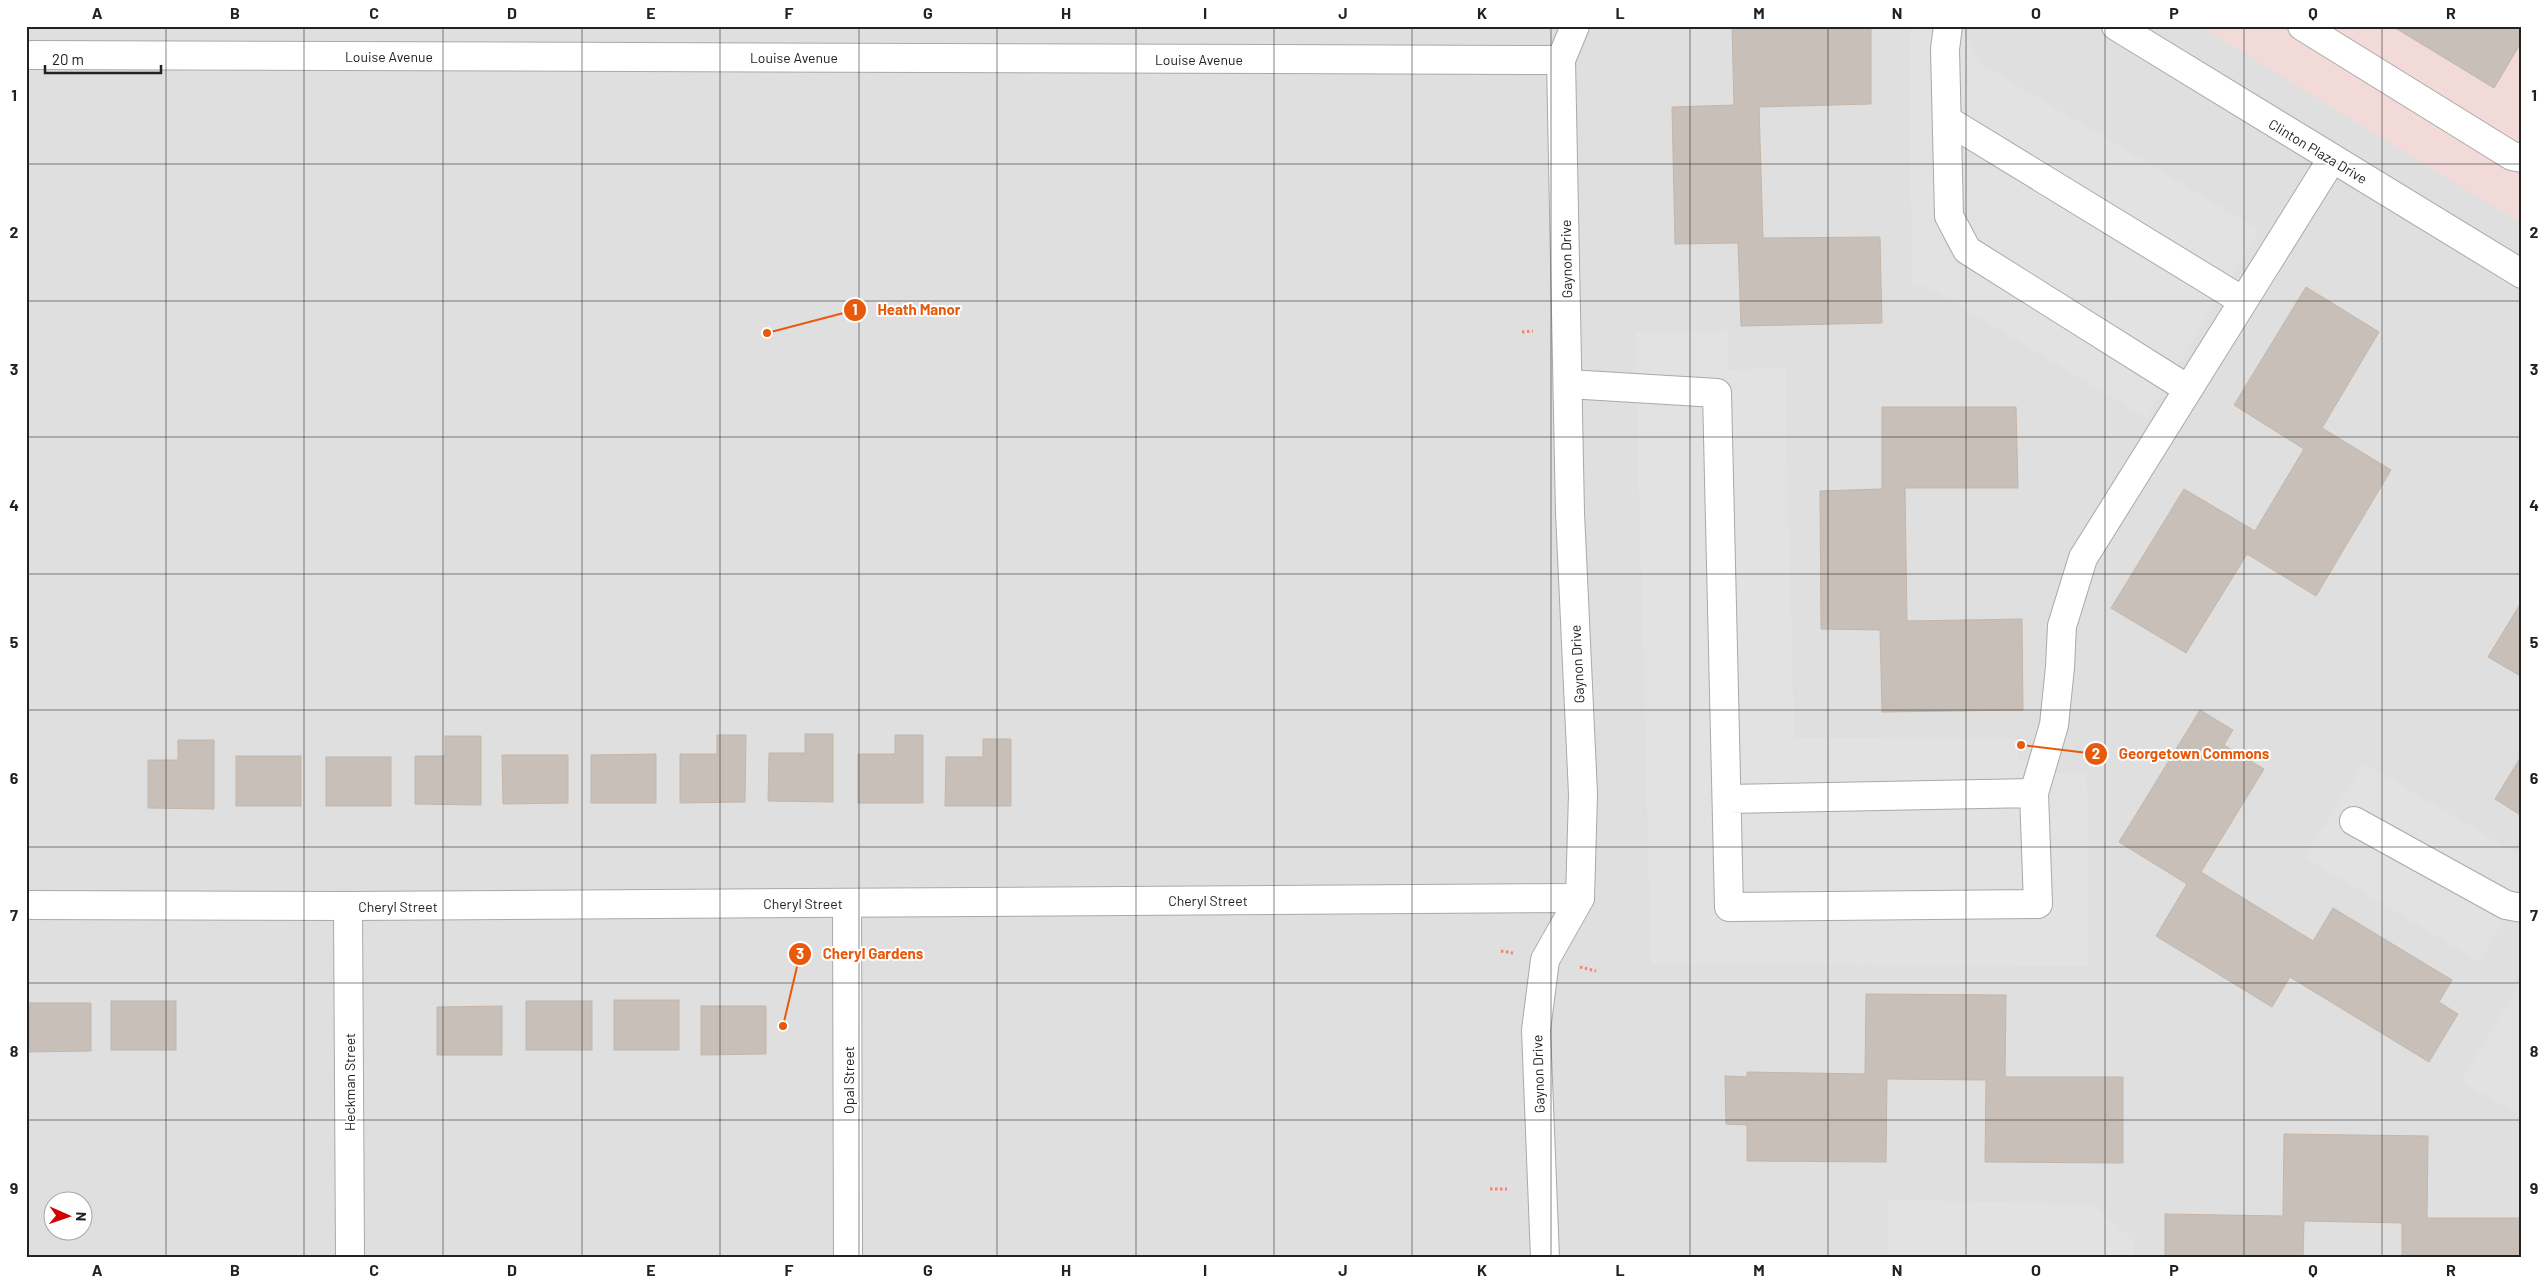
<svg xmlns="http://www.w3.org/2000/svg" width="2548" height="1284" font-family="Barlow,sans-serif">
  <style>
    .residential { fill: #e0dfdf; fill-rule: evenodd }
    .commercial { fill: #f2dad9 }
    .parking { fill: #e2e2e2 }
    .building { fill: #c7bfb8; stroke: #c4b6ab }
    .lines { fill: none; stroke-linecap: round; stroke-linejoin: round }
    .minor-casing { stroke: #a9a9a9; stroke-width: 30 }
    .path { stroke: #fa8072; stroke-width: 3; stroke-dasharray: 2.5 2.5; stroke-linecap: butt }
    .minor { stroke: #fff; stroke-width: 28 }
    .grid { fill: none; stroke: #222; stroke-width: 1; stroke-opacity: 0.55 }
    .labels { text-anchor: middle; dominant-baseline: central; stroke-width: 4; stroke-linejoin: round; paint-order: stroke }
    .street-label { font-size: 14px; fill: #222; stroke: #fff }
    .leader { fill: none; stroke: #e8590c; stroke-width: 2 }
    .callout-dot { fill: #e8590c; stroke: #fff; stroke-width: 2 }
    .mark-label { font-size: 15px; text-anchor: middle; font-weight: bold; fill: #fff }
    .callout-label { font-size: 15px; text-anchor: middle; font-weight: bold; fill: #e8590c; stroke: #fff; stroke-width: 4; stroke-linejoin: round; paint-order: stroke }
    .neatline { fill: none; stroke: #222; stroke-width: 2 }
    .grid-label { font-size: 16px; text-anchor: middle; font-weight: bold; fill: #222 }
  </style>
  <rect width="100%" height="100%" fill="#f2efe9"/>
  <path class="residential" d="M26,26H2209L2522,220V1258H26ZM52,1202H82V1232H52Z"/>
  <path class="commercial" d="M2200,26H2522V224Z"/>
  <g class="parking">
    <path d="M1909,26H1961L1978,62L2259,230L2146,418L1925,285H1912Z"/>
    <path d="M1729,331L1727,370L1785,368L1794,738L2018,739V759L2058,773L2087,774L2089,966L1651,964L1635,332Z"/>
    <path d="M2364,763L2522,857V887L2480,962L2304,857Z"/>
    <path d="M2522,979V1117L2461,1081Z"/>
    <path d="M1888,1200L2095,1204L2133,1241V1258H1888Z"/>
  </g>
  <g class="building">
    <path d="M1732,26H1871V104L1759,107L1763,238L1880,237L1882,323L1741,326L1738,243L1675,244L1672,107L1734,105Z"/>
    <path d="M2392,26H2522V41L2494,88Z"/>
    <path d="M2306,287L2379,332L2322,428L2391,470L2316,596L2247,554L2186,653L2111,608L2184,489L2255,531L2304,449L2234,405Z"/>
    <path d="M1882,407H2016L2018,488H1905L1907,621L2022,619L2023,710L1882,712L1880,630L1821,629L1820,491L1882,489Z"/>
    <path d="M2522,601V677L2488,657Z"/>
    <path d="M2200,710L2233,730L2224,745L2264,769L2201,872L2313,941L2333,908L2452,980L2439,1002L2458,1014L2429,1062L2290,977L2272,1007L2156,936L2187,884L2119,842Z"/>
    <path d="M805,734H833V802L768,801L769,753H805Z"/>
    <path d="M717,735H746L745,802L680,803V754H717Z"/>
    <path d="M895,735H923V803H858V754H895Z"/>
    <path d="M445,736H481V805L415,804V756H445Z"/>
    <path d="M983,739H1011V806H945L946,757H983Z"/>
    <path d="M178,740H214V809L148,808V760H178Z"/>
    <path d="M656,754V803H591V755Z"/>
    <path d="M502,755H568V803L503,804Z"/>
    <path d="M2522,755V816L2495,799Z"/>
    <rect x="236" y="756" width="65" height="50"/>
    <rect x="326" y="757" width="65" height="49"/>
    <path d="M1866,994L2006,995L2005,1077H2123V1163L1985,1162L1986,1080L1887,1079L1886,1162L1747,1161V1125L1726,1124L1725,1076L1747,1077V1072L1865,1074Z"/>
    <rect x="614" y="1000" width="65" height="50"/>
    <rect x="111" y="1001" width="65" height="49"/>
    <rect x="526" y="1001" width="66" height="49"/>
    <path d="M26,1003H91V1051L26,1052Z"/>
    <path d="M502,1006V1055H437V1007Z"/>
    <path d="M701,1006H766V1054L701,1055Z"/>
    <path d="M2284,1134L2428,1136L2427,1218H2522V1258H2402V1223L2304,1221L2303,1258H2165V1214L2283,1216Z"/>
    <path d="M1759,1257H1844L1759,1258Z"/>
  </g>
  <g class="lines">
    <defs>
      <g id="minor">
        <path d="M1948,26L1945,49L1949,216L1967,250L2188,389"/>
        <path d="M2116,26L2522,274"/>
        <path d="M2302,26L2512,156L2522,158"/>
        <path d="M26,55L1561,60"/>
        <path d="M1947,120L2243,301"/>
        <path d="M1568,384L1717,393L1729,907L2038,904L2034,793L1728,799"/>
        <path d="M2034,793L2054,725L2060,667L2062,626L2083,558L2332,159"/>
        <path d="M2354,821L2506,905L2522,908"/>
        <path d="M847,903L848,1258"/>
        <path d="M26,905L348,906L1580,898"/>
        <path d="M348,906L350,1258"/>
        <path d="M1545,1258L1536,1030L1545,960L1580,898L1583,794L1570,513L1561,60L1575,26"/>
      </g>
    </defs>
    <use href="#minor" class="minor-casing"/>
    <g class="path">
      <path d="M1522,332L1533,331"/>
      <path d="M1501,951L1513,953"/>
      <path d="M1580,967L1596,971"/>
      <path d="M1490,1189H1507"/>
    </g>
    <use href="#minor" class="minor"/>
  </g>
  <path class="grid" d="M166,26V1258M304,26V1258M443,26V1258M582,26V1258M720,26V1258M859,26V1258M997,26V1258M1136,26V1258M1274,26V1258M1412,26V1258M1551,26V1258M1690,26V1258M1828,26V1258M1966,26V1258M2105,26V1258M2244,26V1258M2382,26V1258M26,164H2522M26,301H2522M26,437H2522M26,574H2522M26,710H2522M26,847H2522M26,983H2522M26,1120H2522"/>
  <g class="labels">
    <g class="street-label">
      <text x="389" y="56">Louise Avenue</text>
      <text x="794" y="57">Louise Avenue</text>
      <text x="1199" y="59">Louise Avenue</text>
      <text transform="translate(2318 151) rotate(31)">Clinton Plaza Drive</text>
      <text transform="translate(1566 259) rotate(-91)">Gaynon Drive</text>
      <text transform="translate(1577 664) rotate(-93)">Gaynon Drive</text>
      <text x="1208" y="900">Cheryl Street</text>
      <text x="803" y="903">Cheryl Street</text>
      <text x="398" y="906">Cheryl Street</text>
      <text transform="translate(1538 1074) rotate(-92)">Gaynon Drive</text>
      <text transform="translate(848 1080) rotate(-90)">Opal Street</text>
      <text transform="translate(349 1082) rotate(-90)">Heckman Street</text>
    </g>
  </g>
  <path class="leader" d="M767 333L855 310M2021 745L2096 754M783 1026L800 954"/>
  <g class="callout-dot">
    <circle cx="767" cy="333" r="5"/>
    <circle cx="2021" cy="745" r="5"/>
    <circle cx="783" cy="1026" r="5"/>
    <circle cx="855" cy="310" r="12"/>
    <circle cx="2096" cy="754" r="12"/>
    <circle cx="800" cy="954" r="12"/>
  </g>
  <g class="mark-label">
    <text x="855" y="315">1</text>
    <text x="2096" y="759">2</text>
    <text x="800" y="959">3</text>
  </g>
  <g class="callout-label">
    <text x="919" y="315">Heath Manor</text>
    <text x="2194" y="759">Georgetown Commons</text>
    <text x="873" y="959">Cheryl Gardens</text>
  </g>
  <rect width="2548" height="1284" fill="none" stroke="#ffffff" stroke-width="55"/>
  <g transform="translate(68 1216) rotate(92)"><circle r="24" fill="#ffffff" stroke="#a7a7a7"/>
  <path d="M0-4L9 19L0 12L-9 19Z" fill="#d40000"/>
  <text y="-8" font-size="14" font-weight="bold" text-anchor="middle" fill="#222222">N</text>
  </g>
  <path d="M45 65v8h116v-8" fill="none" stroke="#222222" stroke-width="2.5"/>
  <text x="52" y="65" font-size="15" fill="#222222" stroke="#ffffff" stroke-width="4" paint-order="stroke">20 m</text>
  <rect x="28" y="28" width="2492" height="1228" class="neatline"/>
  <g class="grid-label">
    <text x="97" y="19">A</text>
    <text x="235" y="19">B</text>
    <text x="374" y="19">C</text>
    <text x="512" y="19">D</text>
    <text x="651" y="19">E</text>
    <text x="789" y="19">F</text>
    <text x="928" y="19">G</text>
    <text x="1066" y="19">H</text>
    <text x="1205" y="19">I</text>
    <text x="1343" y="19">J</text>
    <text x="1482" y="19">K</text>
    <text x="1620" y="19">L</text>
    <text x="1759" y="19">M</text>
    <text x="1897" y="19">N</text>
    <text x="2036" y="19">O</text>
    <text x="2174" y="19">P</text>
    <text x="2313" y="19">Q</text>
    <text x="2451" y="19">R</text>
    <text x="14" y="101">1</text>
    <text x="2534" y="101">1</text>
    <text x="14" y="238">2</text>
    <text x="2534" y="238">2</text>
    <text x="14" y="375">3</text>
    <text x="2534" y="375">3</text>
    <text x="14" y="511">4</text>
    <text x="2534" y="511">4</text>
    <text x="14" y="648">5</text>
    <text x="2534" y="648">5</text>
    <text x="14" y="784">6</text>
    <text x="2534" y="784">6</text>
    <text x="14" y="921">7</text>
    <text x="2534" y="921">7</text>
    <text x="14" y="1057">8</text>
    <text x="2534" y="1057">8</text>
    <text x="14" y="1194">9</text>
    <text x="2534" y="1194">9</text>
    <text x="97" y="1276">A</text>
    <text x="235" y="1276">B</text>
    <text x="374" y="1276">C</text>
    <text x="512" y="1276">D</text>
    <text x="651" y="1276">E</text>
    <text x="789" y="1276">F</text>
    <text x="928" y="1276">G</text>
    <text x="1066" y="1276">H</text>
    <text x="1205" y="1276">I</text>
    <text x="1343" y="1276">J</text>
    <text x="1482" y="1276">K</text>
    <text x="1620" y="1276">L</text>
    <text x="1759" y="1276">M</text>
    <text x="1897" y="1276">N</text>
    <text x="2036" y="1276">O</text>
    <text x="2174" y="1276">P</text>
    <text x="2313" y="1276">Q</text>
    <text x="2451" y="1276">R</text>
  </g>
</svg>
